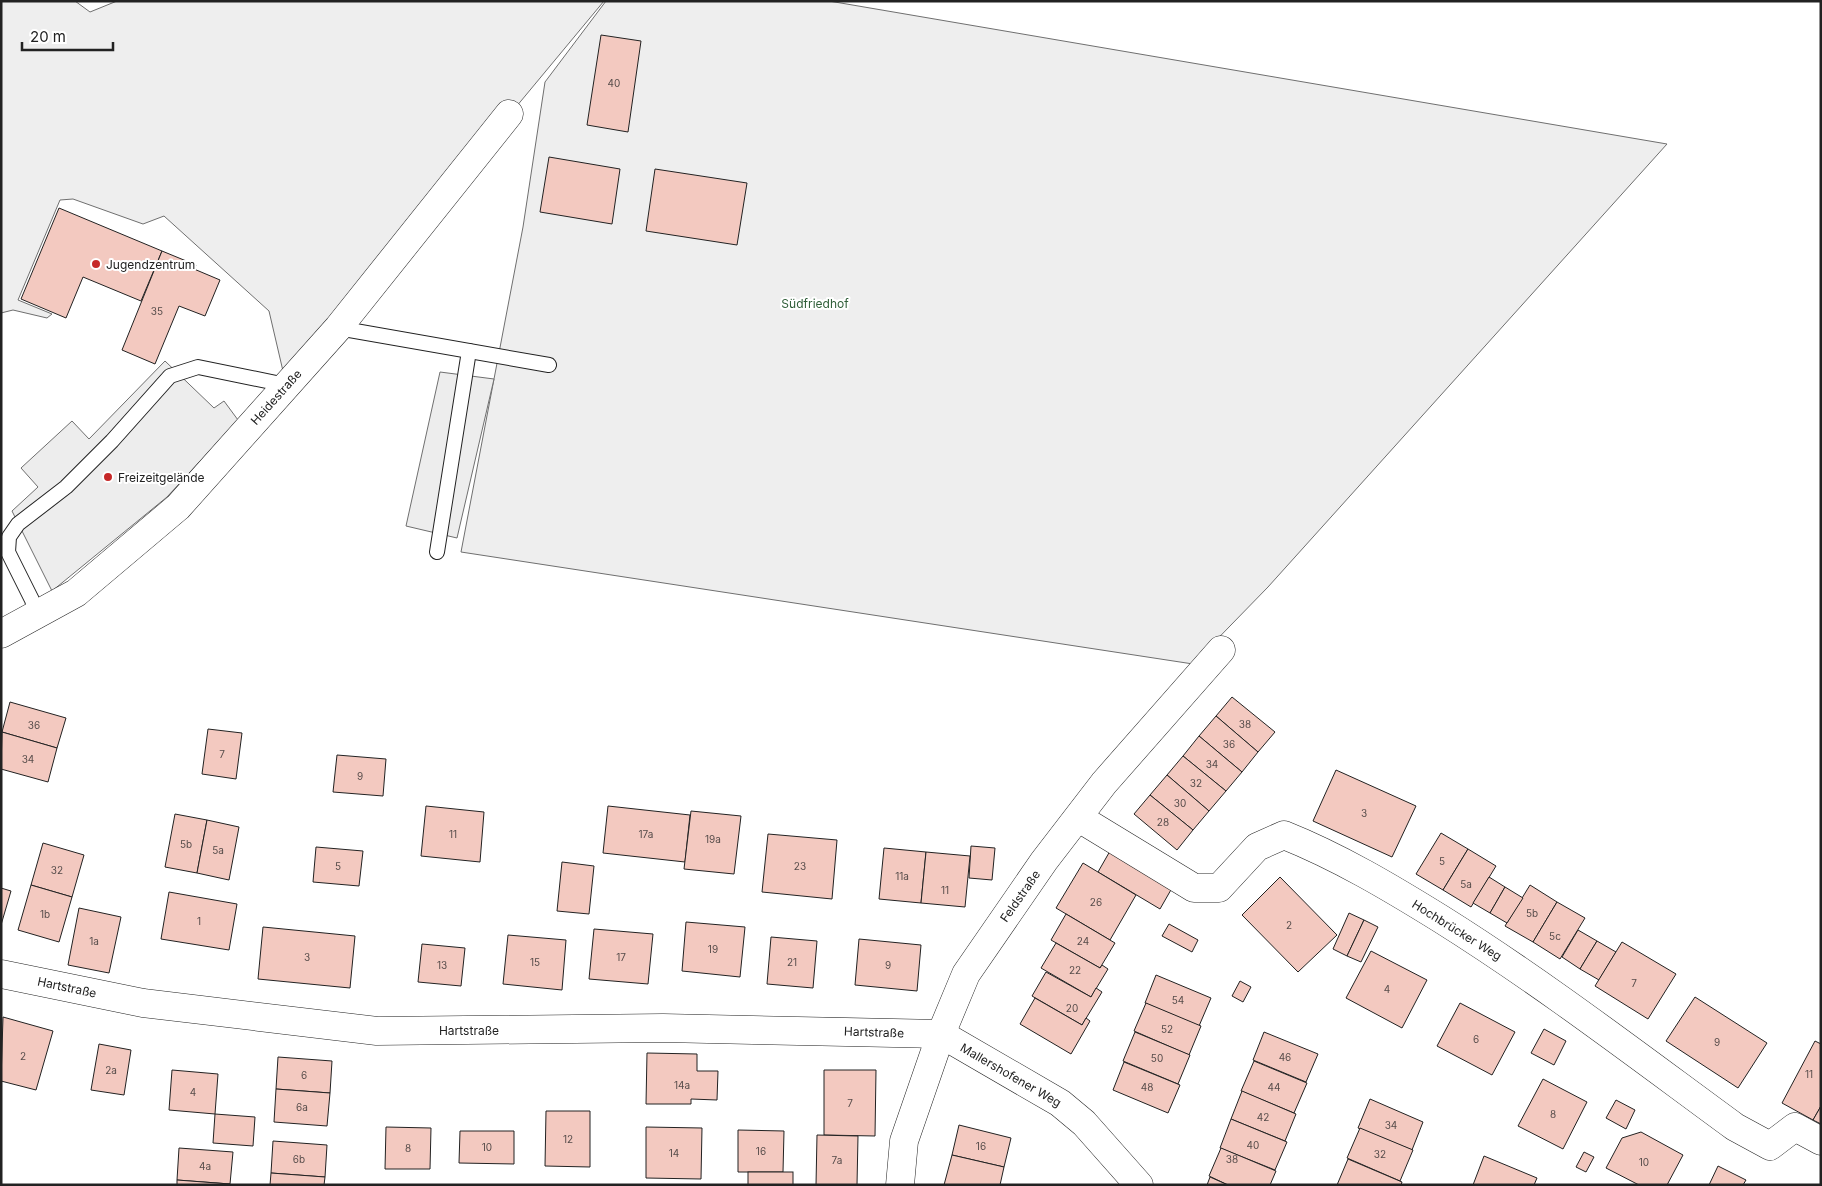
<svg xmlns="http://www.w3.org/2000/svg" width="1822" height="1186" font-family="Inter,sans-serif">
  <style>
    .green { fill: #eee; stroke: #6f6f6f }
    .parking { fill: #ededed; stroke: #6f6f6f }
    .building { fill: #f3c9c0; stroke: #222 }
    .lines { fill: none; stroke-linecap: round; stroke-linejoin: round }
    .lane-casing { stroke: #222; stroke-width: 16 }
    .street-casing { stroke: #222; stroke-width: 29 }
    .lane { stroke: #fff; stroke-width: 14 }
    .street { stroke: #fff; stroke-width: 28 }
    .poi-dot { fill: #c62828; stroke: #fff; stroke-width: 2 }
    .labels { text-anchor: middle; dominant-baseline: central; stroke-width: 4; stroke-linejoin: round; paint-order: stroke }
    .number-label { font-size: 10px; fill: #564c4a }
    .poi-label { font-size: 12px; fill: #222; stroke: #fff; text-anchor: start }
    .park-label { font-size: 12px; fill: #2f5e38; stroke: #fff }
    .street-label { font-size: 12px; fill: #222; stroke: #fff }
  </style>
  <rect width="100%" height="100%" fill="#fff"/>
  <g class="green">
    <path d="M1,1H75L90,12L117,1H604L286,384L269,311L164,216L143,224L73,199L60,200L18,300L52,314L47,318L13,310L1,313Z"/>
    <path d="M606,1H829L1667,144L1268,587L1193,664L461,552L523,227L545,82Z"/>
  </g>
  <g class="parking">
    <path d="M165,361L214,408L224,401L238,420L167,497L52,591L12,511L38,487L21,468L72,421L89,439Z"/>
    <path d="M440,372L494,379L457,538L406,526Z"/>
  </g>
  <g class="building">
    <path d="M601,35L641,41L628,132L587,125Z"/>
    <path d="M549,157L620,169L612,224L540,212Z"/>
    <path d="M655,169L747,183L737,245L646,231Z"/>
    <path d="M59,208L162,251L141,301L83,277L66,318L21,299Z"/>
    <path d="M162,251L196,265L194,269L220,280L205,316L179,306L155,364L122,350Z"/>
    <path d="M1232,697L1275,732L1258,752L1216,716Z"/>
    <path d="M10,702L66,718L57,748L2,732Z"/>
    <path d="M1216,716L1258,752L1242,772L1199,736Z"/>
    <path d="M208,729L242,733L236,779L202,774Z"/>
    <path d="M2,732L57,748L48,782L1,769Z"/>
    <path d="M1199,736L1242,772L1226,791L1183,756Z"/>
    <path d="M337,755L386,759L383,796L333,792Z"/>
    <path d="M1183,756L1226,791L1209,811L1167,775Z"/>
    <path d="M1336,770L1416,806L1392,857L1313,821Z"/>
    <path d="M1167,775L1209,811L1193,830L1150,795Z"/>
    <path d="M1150,795L1193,830L1177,850L1134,814Z"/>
    <path d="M426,806L484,812L480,862L421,856Z"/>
    <path d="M608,806L690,815L685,862L603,853Z"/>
    <path d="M691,811L741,816L734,874L684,869Z"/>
    <path d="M175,814L207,820L197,873L165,867Z"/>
    <path d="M207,820L239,827L229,880L197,873Z"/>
    <path d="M1441,833L1468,849L1443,890L1416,874Z"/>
    <path d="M768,834L837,840L832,899L762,892Z"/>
    <path d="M43,843L84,855L72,897L31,885Z"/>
    <path d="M971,846L995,848L992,880L969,878Z"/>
    <path d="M316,847L363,851L359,886L313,882Z"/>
    <path d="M884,848L926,852L921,903L879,899Z"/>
    <path d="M1468,849L1496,866L1471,907L1443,890Z"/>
    <path d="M1110,851L1172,888L1160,909L1098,872Z"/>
    <path d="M926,852L970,856L965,907L921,903Z"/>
    <path d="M562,862L594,866L589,914L557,911Z"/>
    <path d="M1083,863L1136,895L1110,940L1056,908Z"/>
    <path d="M1280,877L1337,935L1298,972L1242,915Z"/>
    <path d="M1489,877L1505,887L1490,913L1473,903Z"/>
    <path d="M31,885L72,897L59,942L18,930Z"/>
    <path d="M1530,885L1557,902L1533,942L1505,926Z"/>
    <path d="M1505,887L1523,898L1507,923L1490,913Z"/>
    <path d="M1,888L11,891L1,925Z"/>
    <path d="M169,892L237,904L229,950L161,939Z"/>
    <path d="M1557,902L1585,918L1560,959L1533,942Z"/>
    <path d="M79,908L121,917L109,973L68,965Z"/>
    <path d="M1349,913L1364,920L1347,956L1333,949Z"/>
    <path d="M1066,914L1115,943L1100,968L1051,940Z"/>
    <path d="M1364,920L1378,927L1361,962L1347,956Z"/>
    <path d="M686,922L745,927L740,977L682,971Z"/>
    <path d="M1169,924L1198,940L1192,952L1162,936Z"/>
    <path d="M263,927L355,936L350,988L258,979Z"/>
    <path d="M594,929L653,934L648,984L589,979Z"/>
    <path d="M1578,930L1597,941L1580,969L1562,957Z"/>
    <path d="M508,935L566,940L562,990L503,984Z"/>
    <path d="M771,937L817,941L813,988L767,984Z"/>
    <path d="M859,939L921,945L917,991L855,985Z"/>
    <path d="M1597,941L1616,952L1599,980L1580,969Z"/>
    <path d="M1622,942L1676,974L1648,1019L1595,986Z"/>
    <path d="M1056,943L1100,968L1102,965L1108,969L1091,997L1041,968Z"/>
    <path d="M422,944L465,948L461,986L418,982Z"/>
    <path d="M1371,951L1427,980L1402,1028L1346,998Z"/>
    <path d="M1046,972L1091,997L1096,988L1102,992L1082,1025L1032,996Z"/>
    <path d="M1156,975L1211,998L1199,1026L1145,1003Z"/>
    <path d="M1240,981L1251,987L1243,1002L1232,996Z"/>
    <path d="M1695,997L1767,1043L1738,1088L1666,1041Z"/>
    <path d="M1035,998L1082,1025L1086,1018L1090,1021L1071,1054L1020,1024Z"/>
    <path d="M1146,1003L1201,1026L1189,1055L1134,1031Z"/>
    <path d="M1460,1003L1515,1032L1492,1075L1437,1046Z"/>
    <path d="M3,1017L53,1031L36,1090L1,1081Z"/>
    <path d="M1544,1029L1566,1041L1554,1065L1531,1053Z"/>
    <path d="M1135,1032L1190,1055L1178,1084L1123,1061Z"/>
    <path d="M1264,1032L1318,1054L1306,1082L1253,1060Z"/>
    <path d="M1815,1041L1821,1044V1106L1813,1120L1782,1103Z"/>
    <path d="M99,1044L131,1050L124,1095L91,1090Z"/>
    <path d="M647,1053L697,1054V1071H718L717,1100L691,1099V1104H646Z"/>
    <path d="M278,1057L332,1061L330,1093L276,1089Z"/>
    <path d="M1254,1061L1307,1083L1294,1113L1241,1091Z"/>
    <path d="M1124,1062L1180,1085L1168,1113L1113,1090Z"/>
    <path d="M172,1070L218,1074L215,1114L169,1110Z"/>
    <path d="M824,1070H876L875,1136L824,1135Z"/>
    <path d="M1543,1079L1587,1102L1563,1149L1518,1126Z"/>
    <path d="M276,1089L330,1093L327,1126L274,1122Z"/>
    <path d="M1242,1091L1296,1114L1285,1141L1231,1119Z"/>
    <path d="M1370,1099L1423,1122L1412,1150L1358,1128Z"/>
    <path d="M1616,1100L1635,1110L1626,1129L1606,1118Z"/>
    <path d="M1821,1106V1124L1813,1120Z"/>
    <path d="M546,1111H590V1167L545,1166Z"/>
    <path d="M215,1114L255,1117L253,1146L213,1143Z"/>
    <path d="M1231,1119L1287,1142L1275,1170L1220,1148Z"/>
    <path d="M959,1125L1011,1138L1004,1167L952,1155Z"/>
    <path d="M386,1127L431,1128L430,1169H385Z"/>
    <path d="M646,1127L702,1128L701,1179L646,1178Z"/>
    <path d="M1360,1128L1413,1150L1400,1181L1347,1158Z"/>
    <path d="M738,1130L784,1131L783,1172H738Z"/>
    <path d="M460,1131H514V1164L459,1163Z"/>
    <path d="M1641,1132L1683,1155L1667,1185H1639L1606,1168L1622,1138Z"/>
    <path d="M817,1135L858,1136L857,1185H816Z"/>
    <path d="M273,1141L327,1145L325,1177L271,1173Z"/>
    <path d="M179,1148L233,1152L230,1184L177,1180Z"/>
    <path d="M1221,1148L1276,1171L1270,1185H1228L1209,1176Z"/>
    <path d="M1584,1152L1594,1157L1586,1172L1576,1167Z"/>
    <path d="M952,1155L1004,1167L1000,1185H944Z"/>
    <path d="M1484,1156L1537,1178L1534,1185H1473Z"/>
    <path d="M1348,1159L1402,1182L1401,1185H1337Z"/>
    <path d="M1718,1166L1746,1180L1743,1185H1709Z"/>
    <rect x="748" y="1172" width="45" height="13"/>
    <path d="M271,1173L325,1177L324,1185H270Z"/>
    <path d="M1210,1177L1228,1185H1207Z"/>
    <path d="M177,1180L230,1184V1185H177Z"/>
  </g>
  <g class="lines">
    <defs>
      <g id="lane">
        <path d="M338,328L549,365"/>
        <path d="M437,552L469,351"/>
        <path d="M36,615L32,600L8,552L9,537L18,524L66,487L112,441L170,376L198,367L286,385"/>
      </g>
      <g id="street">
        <path d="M1,634L76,593L178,507L338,328L509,114"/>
        <path d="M1079,818L1194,888H1219L1257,847L1284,835C1339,857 1391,888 1441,919C1543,983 1638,1056 1735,1127L1770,1146L1795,1127L1821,1141"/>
        <path d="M1,974L143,1003L377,1031L663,1028L941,1034L1060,1103L1084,1123L1139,1185"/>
        <path d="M900,1185L904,1141L941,1034L966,974L1044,861L1104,783L1221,650"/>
      </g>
    </defs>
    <use href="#lane" class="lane-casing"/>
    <use href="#street" class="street-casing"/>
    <use href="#lane" class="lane"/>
    <use href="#street" class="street"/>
  </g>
  <g class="poi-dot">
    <circle cx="96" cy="264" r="5"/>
    <circle cx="108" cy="477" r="5"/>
  </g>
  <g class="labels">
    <g class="number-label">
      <text x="614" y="83">40</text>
      <text x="157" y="311">35</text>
      <text x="1245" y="724">38</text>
      <text x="34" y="725">36</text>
      <text x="1229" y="744">36</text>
      <text x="222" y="754">7</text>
      <text x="28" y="759">34</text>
      <text x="1212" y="764">34</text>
      <text x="360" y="776">9</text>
      <text x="1196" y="783">32</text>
      <text x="1180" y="803">30</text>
      <text x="1364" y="813">3</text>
      <text x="1163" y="822">28</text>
      <text x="453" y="834">11</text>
      <text x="646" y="834">17a</text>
      <text x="713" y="839">19a</text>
      <text x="186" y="844">5b</text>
      <text x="218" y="850">5a</text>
      <text x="1442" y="861">5</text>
      <text x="338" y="866">5</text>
      <text x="800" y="866">23</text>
      <text x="57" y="870">32</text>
      <text x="902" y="876">11a</text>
      <text x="1466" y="884">5a</text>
      <text x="945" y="890">11</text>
      <text x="1096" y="902">26</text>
      <text x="1532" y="913">5b</text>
      <text x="45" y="914">1b</text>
      <text x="199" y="921">1</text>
      <text x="1289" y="925">2</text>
      <text x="1555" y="936">5c</text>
      <text x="94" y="941">1a</text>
      <text x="1083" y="941">24</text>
      <text x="713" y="949">19</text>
      <text x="307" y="957">3</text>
      <text x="621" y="957">17</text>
      <text x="535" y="962">15</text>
      <text x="792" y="962">21</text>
      <text x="442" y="965">13</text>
      <text x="888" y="965">9</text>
      <text x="1075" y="970">22</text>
      <text x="1634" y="983">7</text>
      <text x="1387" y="989">4</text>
      <text x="1178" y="1000">54</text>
      <text x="1072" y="1008">20</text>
      <text x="1167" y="1029">52</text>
      <text x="1476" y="1039">6</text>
      <text x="1717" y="1042">9</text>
      <text x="23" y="1056">2</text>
      <text x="1285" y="1057">46</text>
      <text x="1157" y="1058">50</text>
      <text x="111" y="1070">2a</text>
      <text x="1809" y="1074">11</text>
      <text x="304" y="1075">6</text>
      <text x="682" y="1085">14a</text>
      <text x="1147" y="1087">48</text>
      <text x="1274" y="1087">44</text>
      <text x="193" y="1092">4</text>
      <text x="850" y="1103">7</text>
      <text x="302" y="1107">6a</text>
      <text x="1553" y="1114">8</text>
      <text x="1263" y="1117">42</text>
      <text x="1391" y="1125">34</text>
      <text x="568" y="1139">12</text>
      <text x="1253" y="1145">40</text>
      <text x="981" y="1146">16</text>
      <text x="487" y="1147">10</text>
      <text x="408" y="1148">8</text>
      <text x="761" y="1151">16</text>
      <text x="674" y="1153">14</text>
      <text x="1380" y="1154">32</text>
      <text x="299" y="1159">6b</text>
      <text x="1232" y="1159">38</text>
      <text x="837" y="1160">7a</text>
      <text x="1644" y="1162">10</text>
      <text x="205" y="1166">4a</text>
    </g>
    <g class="poi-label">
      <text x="106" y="264">Jugendzentrum</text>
      <text x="118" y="477">Freizeitgelände</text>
    </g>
    <g class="park-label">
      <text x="815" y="303">Südfriedhof</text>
    </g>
    <g class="street-label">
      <text transform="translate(276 397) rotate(-48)">Heidestraße</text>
      <text transform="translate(1020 896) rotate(-55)">Feldstraße</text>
      <text transform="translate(1457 930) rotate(32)">Hochbrücker Weg</text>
      <text transform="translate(67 987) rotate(12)">Hartstraße</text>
      <text x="469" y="1030">Hartstraße</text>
      <text transform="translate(874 1032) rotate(2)">Hartstraße</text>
      <text transform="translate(1011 1075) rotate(30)">Mallershofener Weg</text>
    </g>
  </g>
  <rect width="1822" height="1186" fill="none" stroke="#222222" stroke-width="5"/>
  <path d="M22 42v8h91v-8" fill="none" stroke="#222222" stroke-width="2.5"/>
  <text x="30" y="42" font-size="15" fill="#222222" stroke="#ffffff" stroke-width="4" paint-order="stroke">20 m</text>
</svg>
